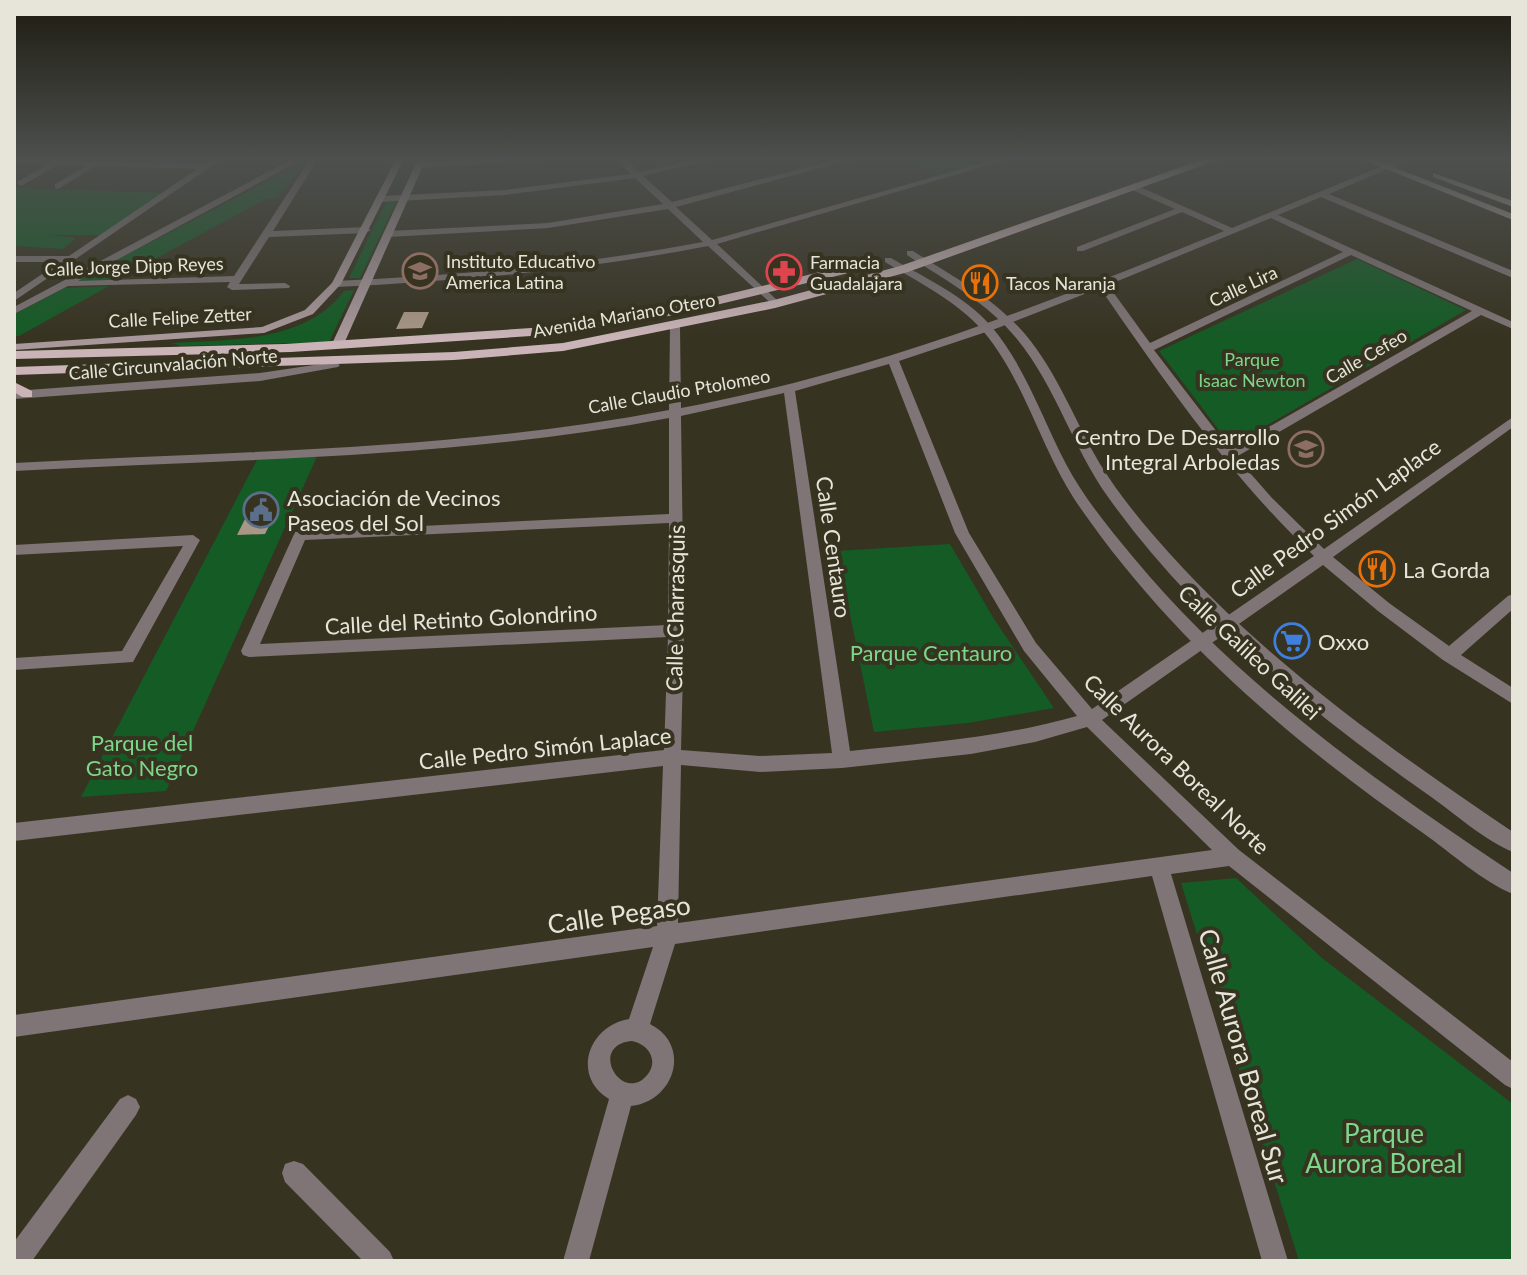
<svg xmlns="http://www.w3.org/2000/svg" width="1527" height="1275" font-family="Lato,sans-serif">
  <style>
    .green { fill: #145b25 }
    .building { fill: #a89787 }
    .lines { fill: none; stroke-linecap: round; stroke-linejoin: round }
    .minor { fill: #7f7476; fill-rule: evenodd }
    .tertiary { fill: #7f7476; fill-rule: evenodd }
    .secondary { fill: #a9989b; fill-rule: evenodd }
    .primary { fill: #cab4b7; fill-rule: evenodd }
    .labels { text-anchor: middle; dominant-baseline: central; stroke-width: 8; stroke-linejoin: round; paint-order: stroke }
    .far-poi-label { font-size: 18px; fill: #e7e5d9; stroke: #373321; text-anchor: start }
    .far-street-label { font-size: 18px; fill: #e7e5d9; stroke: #373321 }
    .far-park-label { font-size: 18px; fill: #7dd78a; stroke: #373321 }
    .poi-label { font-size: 22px; fill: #e7e5d9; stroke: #373321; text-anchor: start }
    .street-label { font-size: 22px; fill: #e7e5d9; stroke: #373321 }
    .park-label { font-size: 22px; fill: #7dd78a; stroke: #373321 }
    .near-street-label { font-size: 26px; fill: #e7e5d9; stroke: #373321 }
    .near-park-label { font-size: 26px; fill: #7dd78a; stroke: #373321 }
  </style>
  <rect width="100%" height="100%" fill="#373321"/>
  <g class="green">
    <path d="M907,159H970L981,165L941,176Z"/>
    <path d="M306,161L277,198L266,199L114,281L75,282Z"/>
    <path d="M14,188L166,193L105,235H49L76,238L63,249L14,246Z"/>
    <path d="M386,202H396L360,278H349Z"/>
    <path d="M1357,259L1466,310L1231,446L1159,351Z"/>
    <path d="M109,286L19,336H14V314L65,288Z"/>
    <path d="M354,290L329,342L181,346L171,343C231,339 305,343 344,291Z"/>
    <path d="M319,452L166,791L81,797L259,456Z"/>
    <path d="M950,544L994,619L1054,708L968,723L874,732L837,551Z"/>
    <path d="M1236,878L1322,958L1513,1104V1261H1299L1181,883Z"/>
  </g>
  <g class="building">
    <path d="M404,312H429L422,328L396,329Z"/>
    <path d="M261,498H273L277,510L265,534L237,535L253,503Z"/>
  </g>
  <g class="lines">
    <g class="minor">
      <path d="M14,159L204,164L212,159H222L14,301V293L60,262H14V256H69L197,169L96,166L58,189L55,188V184L86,166L58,165L21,186L17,183L18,181L47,165L14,163Z"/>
      <path d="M292,159H303L78,281L234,276L310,159H318L273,231L366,227L371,230L366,233L269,237L239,284L285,283L290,286L289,288L232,290L227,287L230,282L68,286L14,314V307Z"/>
      <path d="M490,159H559L419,168L415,165L419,162Z"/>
      <path d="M616,159H625L639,172L698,159H714L643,176L672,202L839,159H854L676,207L712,240L996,159H1010L717,244L779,302L780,304L775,307L708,246C585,270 461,281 336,287L331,284L336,281C459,275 582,265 703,242L668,209L548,228L388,237L383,234L388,231L548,223L663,204L635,178L505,195L380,202L376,199L380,196L505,190L631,174Z"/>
      <path d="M1399,159H1411L1329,194L1513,271V278L1321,197L1278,215L1513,322V329L1481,315L1236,457L1272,498L1324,549L1513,417V427L1333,557L1389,603L1449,646L1508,596L1513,594V609L1461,655L1513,688V704L1443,660L1378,611L1323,565L1102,720L1239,850L1513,1062V1089L1505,1085L1229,866L1171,874L1288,1261H1262L1152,876L675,944L650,1024C692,1045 675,1101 631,1106L589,1261H563L609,1099C571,1076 588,1026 629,1019L653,947L14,1037V1015L657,926L663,766L14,841V823L664,750L668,637L249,657L243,655L241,651L295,532L669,514V418C454,459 232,459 14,471V463C232,451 454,451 669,410L670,327L675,324L680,327L681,408C870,373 1046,304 1224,231L1182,212L1083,251H1077V247L1175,209L1132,190V186H1138L1232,228ZM1271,218L1343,252L1150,343L1108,285ZM1351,255L1472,311L1230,449L1154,350ZM1100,288C1165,382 1230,476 1314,556L1092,709L1036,643L969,533L899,361L995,329ZM889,364L955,533L1024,651L1077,716C1003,737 926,743 850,751L795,391ZM784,393L832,753L760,756L681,750L684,631L681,416ZM669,523L668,625L260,644L305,540ZM1087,727L1212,850L678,923L681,765L760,772L842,768L971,754L1035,742ZM631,1041C647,1043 659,1059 648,1074C623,1106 587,1046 631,1041Z"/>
      <path d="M334,362L340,365L338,367L260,381L14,399V391L260,373Z"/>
      <path d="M193,535L200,540L133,662L14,670V658L122,651L183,546L14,555V545Z"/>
      <path d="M128,1095L136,1099L140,1107L136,1115L32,1261H14V1242L120,1099Z"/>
      <path d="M294,1161L303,1164L390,1252L394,1261H363L285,1182L282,1173L285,1164Z"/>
    </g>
    <g class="tertiary">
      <path d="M907,251H913C952,276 994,298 1025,334C1057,372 1075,421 1100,464C1116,490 1135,514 1155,537C1257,655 1384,745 1513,832V852C1485,841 1453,812 1427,794C1309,711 1193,616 1108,497C1073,448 1056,387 1017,339C988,303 945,280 907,255Z"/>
      <path d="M885,258H891C925,278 965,296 991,326C1025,366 1042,418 1066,464C1084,498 1109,528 1133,557C1240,686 1375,781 1513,873V894C1483,882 1450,852 1423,833C1292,742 1170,638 1079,506C1041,451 1026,382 983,331C957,301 918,282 885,262Z"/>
    </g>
    <g class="secondary">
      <path d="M396,159H404L341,284L313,314L264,333L14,350V344L262,327L305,310L332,283Z"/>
      <path d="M418,159H426L343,346L333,348L331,346Z"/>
      <path d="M1361,159H1373L1513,214V220Z"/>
      <path d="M1433,173L1513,201V207L1433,177Z"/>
    </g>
    <g class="primary">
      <path d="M1204,159H1220L908,272L775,308L563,351L454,360L14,375V367L454,352L563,343L774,300L900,266Z"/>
      <path d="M874,259L878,260V266L674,315L562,334L291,352L14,359V351L285,344L562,326L674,307Z"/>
      <path d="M14,382L32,391V397H22L14,392Z"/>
    </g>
  </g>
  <linearGradient id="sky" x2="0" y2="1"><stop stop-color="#1e1c12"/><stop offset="0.47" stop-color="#4d504e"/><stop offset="1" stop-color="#4d504e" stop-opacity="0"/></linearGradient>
  <rect width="1527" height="338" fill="url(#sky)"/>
  <defs>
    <symbol id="school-ring" viewBox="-11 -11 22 22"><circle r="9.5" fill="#373321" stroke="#8d6e63" stroke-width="1.5"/><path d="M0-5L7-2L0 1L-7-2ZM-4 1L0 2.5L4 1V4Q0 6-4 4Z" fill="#8d6e63"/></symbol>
    <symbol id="pharmacy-ring" viewBox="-11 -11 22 22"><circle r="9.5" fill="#373321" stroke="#e0444e" stroke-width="1.5"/><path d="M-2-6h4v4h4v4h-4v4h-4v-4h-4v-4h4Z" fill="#e0444e"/></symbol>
    <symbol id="restaurant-ring" viewBox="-11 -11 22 22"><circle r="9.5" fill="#373321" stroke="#e8710a" stroke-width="1.5"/><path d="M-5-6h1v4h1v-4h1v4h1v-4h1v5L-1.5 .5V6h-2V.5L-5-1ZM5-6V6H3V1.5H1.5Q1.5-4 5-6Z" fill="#e8710a"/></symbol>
    <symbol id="civic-ring" viewBox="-11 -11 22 22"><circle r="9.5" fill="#373321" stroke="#5c6f8a" stroke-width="1.5"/><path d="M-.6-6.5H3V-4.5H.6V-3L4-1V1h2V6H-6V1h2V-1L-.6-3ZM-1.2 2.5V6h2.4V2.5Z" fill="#5c6f8a"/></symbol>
    <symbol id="supermarket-ring" viewBox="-11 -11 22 22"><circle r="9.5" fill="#373321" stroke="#3f7fe0" stroke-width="1.5"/><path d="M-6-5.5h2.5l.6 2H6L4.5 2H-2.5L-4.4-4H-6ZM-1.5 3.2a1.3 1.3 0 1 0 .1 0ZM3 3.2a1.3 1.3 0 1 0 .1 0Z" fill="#3f7fe0"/></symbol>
  </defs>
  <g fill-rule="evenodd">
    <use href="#school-ring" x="400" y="251" width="40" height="40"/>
    <use href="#pharmacy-ring" x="764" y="252" width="40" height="40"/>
    <use href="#restaurant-ring" x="960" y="263" width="40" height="40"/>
    <use href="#school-ring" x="1286" y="429" width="40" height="40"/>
    <use href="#civic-ring" x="241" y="490" width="40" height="40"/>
    <use href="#restaurant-ring" x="1357" y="549" width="40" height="40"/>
    <use href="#supermarket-ring" x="1272" y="621" width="40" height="40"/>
  </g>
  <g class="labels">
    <g class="far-poi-label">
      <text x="446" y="261">Instituto Educativo<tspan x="446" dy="21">America Latina</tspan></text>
      <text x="810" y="262">Farmacia<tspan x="810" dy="21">Guadalajara</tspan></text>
      <text x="1006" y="283">Tacos Naranja</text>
    </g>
    <g class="far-street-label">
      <text transform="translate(134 266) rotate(-2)">Calle Jorge Dipp Reyes</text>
      <text transform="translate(1243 286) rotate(-25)">Calle Lira</text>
      <text transform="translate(624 315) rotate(-10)">Avenida Mariano Otero</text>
      <text transform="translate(180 317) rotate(-3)">Calle Felipe Zetter</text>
      <text transform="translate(1366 356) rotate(-30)">Calle Cefeo</text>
      <text transform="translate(173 364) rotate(-5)">Calle Circunvalación Norte</text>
      <text transform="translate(679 391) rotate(-10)">Calle Claudio Ptolomeo</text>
    </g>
    <g class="far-park-label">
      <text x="1252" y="359">Parque<tspan x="1252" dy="21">Isaac Newton</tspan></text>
    </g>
    <g class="poi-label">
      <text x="1280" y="436" text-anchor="end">Centro De Desarrollo<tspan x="1280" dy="25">Integral Arboledas</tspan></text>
      <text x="287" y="497">Asociación de Vecinos<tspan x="287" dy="25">Paseos del Sol</tspan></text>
      <text x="1403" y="569">La Gorda</text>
      <text x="1318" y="641">Oxxo</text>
    </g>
    <g class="street-label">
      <text transform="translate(1335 518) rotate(-36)">Calle Pedro Simón Laplace</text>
      <text transform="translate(834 547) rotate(82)">Calle Centauro</text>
      <text transform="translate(675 608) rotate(-89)">Calle Charrasquis</text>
      <text transform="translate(461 619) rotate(-3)">Calle del Retinto Golondrino</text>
      <text transform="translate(1250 652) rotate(43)">Calle Galileo Galilei</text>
      <text transform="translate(545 748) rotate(-6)">Calle Pedro Simón Laplace</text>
      <text transform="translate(1177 764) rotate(44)">Calle Aurora Boreal Norte</text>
    </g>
    <g class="park-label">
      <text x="931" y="652">Parque Centauro</text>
      <text x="142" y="742">Parque del<tspan x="142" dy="25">Gato Negro</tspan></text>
    </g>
    <g class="near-street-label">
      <text transform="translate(619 914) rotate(-8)">Calle Pegaso</text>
      <text transform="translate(1244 1056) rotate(74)">Calle Aurora Boreal Sur</text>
    </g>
    <g class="near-park-label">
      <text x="1384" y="1133">Parque<tspan x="1384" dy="30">Aurora Boreal</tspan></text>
    </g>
  </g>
  <rect width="1527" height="1275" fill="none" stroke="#e7e5d9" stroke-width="32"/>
</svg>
